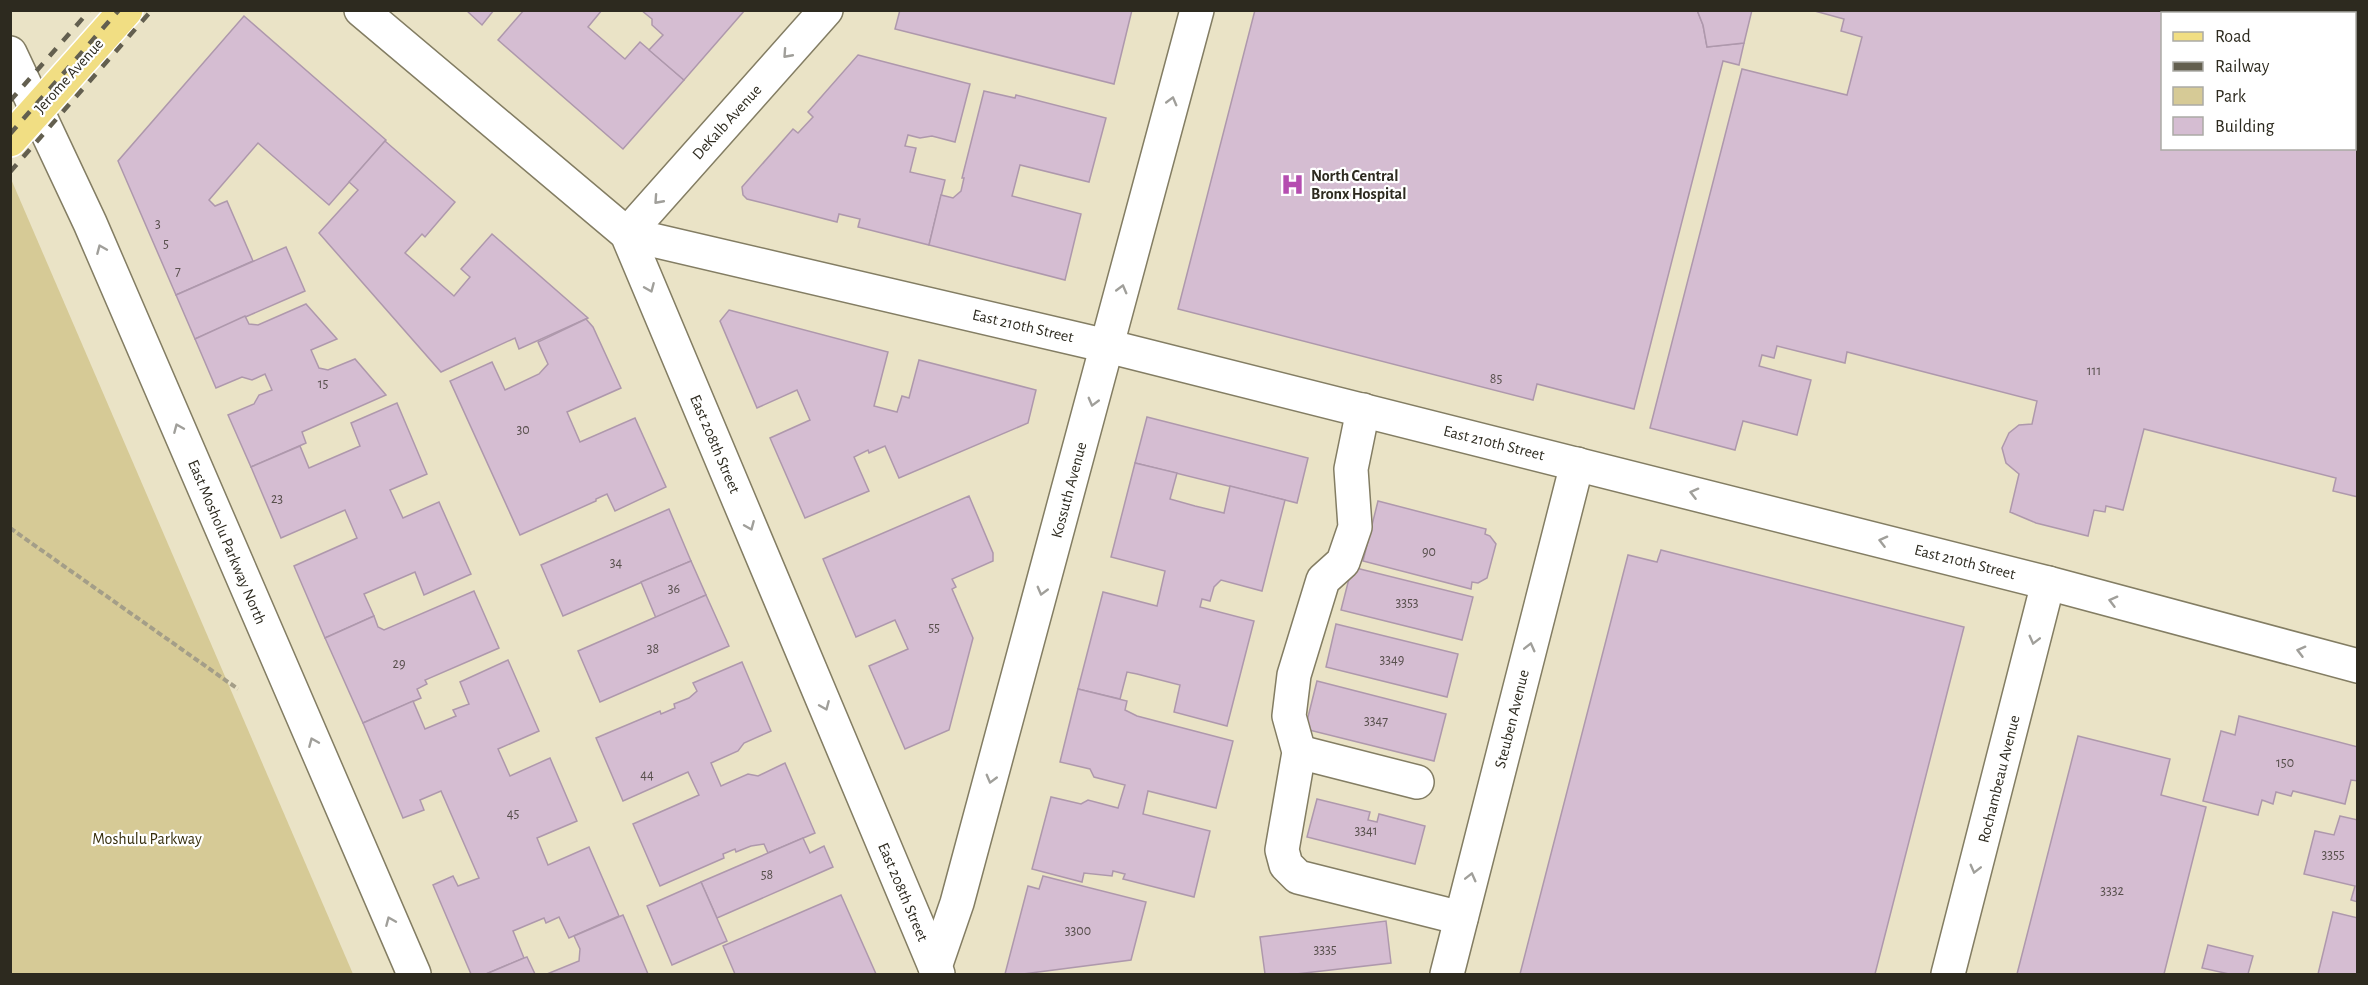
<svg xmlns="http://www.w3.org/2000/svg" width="2368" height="985" font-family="'Alegreya Sans',sans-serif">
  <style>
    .green { fill: #d6ca96 }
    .building { fill: #d5bdd2; stroke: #ae98ac; stroke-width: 1.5; fill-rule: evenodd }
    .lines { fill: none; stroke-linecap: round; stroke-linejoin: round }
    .minor-casing { stroke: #837d63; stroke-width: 36 }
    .major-casing { stroke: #fff; stroke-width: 36 }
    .path { stroke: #a49e88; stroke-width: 4; stroke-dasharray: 6 3; stroke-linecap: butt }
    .minor { stroke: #fff; stroke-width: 33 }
    .major { stroke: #f1de83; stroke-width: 33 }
    .rail { stroke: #635f4f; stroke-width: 4.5; stroke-dasharray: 10 10; stroke-linecap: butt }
    .oneway { stroke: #a09f9a }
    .labels { text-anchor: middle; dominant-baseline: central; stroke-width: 4.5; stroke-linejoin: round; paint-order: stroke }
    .number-label { font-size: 14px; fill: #574f4c }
    .street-label { font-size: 16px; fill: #2d2a1f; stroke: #fff }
    .poi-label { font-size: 16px; font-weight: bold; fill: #2d2a1f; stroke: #fff; text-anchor: start }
    .park-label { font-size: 16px; fill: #362e0c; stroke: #fff }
  </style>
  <rect width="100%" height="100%" fill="#eae3c6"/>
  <path class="green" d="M11,179L353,974H11Z"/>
  <g class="building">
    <path d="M466,10H494L482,25Z"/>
    <path d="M524,10H602L588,27L618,53L625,59L640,42L684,80L623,149L498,40Z"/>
    <path d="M641,10H745L684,80L649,50L663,35L652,25V19Z"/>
    <path d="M900,10H1132L1114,84L895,29Z"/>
    <path d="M1255,10H1697L1703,25L1707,47L1744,43L1739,65L1723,61L1634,409L1537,384L1533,400L1178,309Z"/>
    <path d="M1697,10H1752L1744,43L1707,47L1703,25Z"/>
    <path d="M1811,10H2358V497L2333,491L2336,478L2144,429L2123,510L2106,506L2105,512L2094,510L2088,536L2036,523L2010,512L2019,474L2006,463L2002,448L2009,433L2019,425L2032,424L2037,401L1847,352L1845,363L1777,346L1774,358L1762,355L1759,366L1811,380L1797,435L1743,421L1735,450L1650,428L1742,69L1847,95L1862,37L1841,31L1844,19ZM2162,14H2354V148H2162Z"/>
    <path d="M244,16L386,140L329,205L258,143L209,200L215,206L227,201L253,261L176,295L118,161Z"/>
    <path d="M858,55L970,84L955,142L932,136L920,138L908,135L905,146L916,148L910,172L945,180L929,245L858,227L860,219L839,214L837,222L747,199L743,195L742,187L793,129L798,133L813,117L808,112Z"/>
    <path d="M984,91L1015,98L1016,95L1106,118L1089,182L1020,165L1012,196L1081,214L1065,280L929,245L941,195L953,198L961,191L964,178H962Z"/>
    <path d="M385,141L455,202L425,237L422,234L405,253L454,296L470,277L461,269L492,234L588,318L519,349L515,338L441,372L319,233L358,190L349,182Z"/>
    <path d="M286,247L305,291L195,339L176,295Z"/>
    <path d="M306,304L337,339L311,350L319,368L328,370L355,359L386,395L302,432L306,443L251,467L228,415L254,404L259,395L272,390L265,374L252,380L242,377L216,388L195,339L245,316L249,324L258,325Z"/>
    <path d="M729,310L888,352L874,406L897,412L902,396L909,398L919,360L1036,390L1028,423L899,478L885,446L869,453L868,450L854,457L869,491L805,518L770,438L810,420L797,390L757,408L720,321Z"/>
    <path d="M586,319L593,327L621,388L567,412L580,442L635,418L666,487L615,511L607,494L596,499V501L520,535L450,381L492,362L505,390L539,374L548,364L538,342Z"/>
    <path d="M397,403L427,474L390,490L403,518L439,502L471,574L424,595L415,572L364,594L374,616L325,638L294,566L357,538L345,510L281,538L251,467L300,446L309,468L360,446L351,423Z"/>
    <path d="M1147,417L1308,458L1297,503L1135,463Z"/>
    <path d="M1135,463L1177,473L1170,499L1195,506L1224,513L1230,486L1285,500L1262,591L1221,580L1214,587L1210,601L1202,599L1200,607L1254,621L1227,726L1174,712L1180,685L1137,674L1127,672L1120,699L1078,689L1103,592L1157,606L1165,571L1111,557Z"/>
    <path d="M969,496L993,553V561L952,579L956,587L952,589L973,638L949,730L905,749L869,666L908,649L895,620L856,637L823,559Z"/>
    <path d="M1378,501L1486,529L1485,534L1490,536L1496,544L1487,578L1478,583L1472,582L1471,589L1363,561Z"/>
    <path d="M669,509L691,561L563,616L541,565Z"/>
    <path d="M1661,550L1964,627L1875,974H1520L1628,555L1657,562Z"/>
    <path d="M691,561L706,595L656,618L641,582Z"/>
    <path d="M1352,567L1473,597L1462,640L1341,610Z"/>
    <path d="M474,591L499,648L425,680L427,684L417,689L421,698L363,723L325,638L374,616L378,627L384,630Z"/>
    <path d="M706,595L729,646L600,702L578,651Z"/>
    <path d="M1336,624L1458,654L1447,697L1326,667Z"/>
    <path d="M508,660L539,731L498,749L510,776L550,758L577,821L537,838L548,865L589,847L619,916L569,938L559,917L546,923L544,918L513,931L524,958L486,974H471L433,885L453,876L458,886L479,878L441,791L420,800L424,810L403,818L363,723L413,701L425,729L456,716L453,710L469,704L460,682Z"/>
    <path d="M742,662L771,731L744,743L738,751L711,763L721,786L748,774L758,776L785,763L815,833L768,853L764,844L751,846L736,852L735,849L723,854L724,858L660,886L633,824L699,795L688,772L623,801L596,738L660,711L661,714L675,708L674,704L689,698L697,691L693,683Z"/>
    <path d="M1317,681L1446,714L1434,761L1305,729Z"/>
    <path d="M1078,689L1127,701L1125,710L1137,716L1233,741L1216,808L1148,791L1143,814L1210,831L1194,897L1123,879L1125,874L1113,871L1112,876L1084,873L1082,882L1032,869L1051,797L1081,804L1088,800L1118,808L1125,785L1094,777L1090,769L1060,762Z"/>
    <path d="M2239,716L2358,747V781L2351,780L2345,804L2293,791L2291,796L2276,792L2273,804L2262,800L2258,815L2203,801L2221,731L2235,735Z"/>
    <path d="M2078,736L2170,759L2161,795L2206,807L2164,974H2017Z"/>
    <path d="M1317,799L1370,812L1368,820L1377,822L1379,814L1425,826L1415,864L1307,837Z"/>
    <path d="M2340,816L2358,820V902L2351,900L2355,886L2304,874L2315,831L2334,835Z"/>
    <path d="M803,838L810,853L824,846L833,867L717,918L701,882Z"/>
    <path d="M1043,876L1146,902L1131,960L1023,974H1005L1028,886L1039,889Z"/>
    <path d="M701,882L727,941L672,965L647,906Z"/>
    <path d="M841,895L876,974H735L723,946Z"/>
    <path d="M2333,912L2358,918V974H2318Z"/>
    <path d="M623,915L648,974H547L579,961L580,949L574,936Z"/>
    <path d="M1386,921L1391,963L1296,974H1265L1260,937Z"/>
    <path d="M2208,945L2253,956L2248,974H2229L2202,968Z"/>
    <path d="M527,957L535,974H486L524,958Z"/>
  </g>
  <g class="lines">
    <defs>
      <g id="minor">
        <path d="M361,10L627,234L938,974"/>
        <path d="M10,53L90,223L414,974"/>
        <path d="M627,234L1107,346L2048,583L2358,666"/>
        <path d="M627,234L826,10"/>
        <path d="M1363,410L1351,469L1355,527L1343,562L1323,580L1294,675L1289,716L1299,752L1282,850L1286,865L1298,877L1461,918"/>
        <path d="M1299,752L1417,782"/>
        <path d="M935,967L957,903L1197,10"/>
        <path d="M1447,974L1577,464"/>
        <path d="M1948,974L2048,583"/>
      </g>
      <path id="major" d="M10,140L126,10"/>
    </defs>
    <use href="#minor" class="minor-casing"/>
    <use href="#major" class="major-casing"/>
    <path class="path" d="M10,528L238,689"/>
    <use href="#minor" class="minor"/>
    <use href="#major" class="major"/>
    <g class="rail">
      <path d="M10,101L90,10"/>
      <path d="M10,134L119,10"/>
      <path d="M10,172L152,10"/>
    </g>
  </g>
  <defs><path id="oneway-chevron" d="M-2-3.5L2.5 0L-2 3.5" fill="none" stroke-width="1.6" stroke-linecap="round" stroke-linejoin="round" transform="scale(1.5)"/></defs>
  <g class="oneway">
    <use href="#oneway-chevron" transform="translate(787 54) rotate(132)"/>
    <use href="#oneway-chevron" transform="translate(1172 101) rotate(-75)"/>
    <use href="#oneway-chevron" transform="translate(658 200) rotate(132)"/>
    <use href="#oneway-chevron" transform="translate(101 249) rotate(-113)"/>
    <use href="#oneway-chevron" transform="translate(650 288) rotate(67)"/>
    <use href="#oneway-chevron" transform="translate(1122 289) rotate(-75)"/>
    <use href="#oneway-chevron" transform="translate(1093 402) rotate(105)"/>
    <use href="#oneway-chevron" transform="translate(178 428) rotate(-113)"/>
    <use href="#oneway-chevron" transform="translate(1694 493) rotate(-166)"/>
    <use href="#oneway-chevron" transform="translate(750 526) rotate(67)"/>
    <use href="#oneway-chevron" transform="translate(1883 541) rotate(-166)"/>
    <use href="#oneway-chevron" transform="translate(1042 591) rotate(105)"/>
    <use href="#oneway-chevron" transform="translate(2113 601) rotate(-165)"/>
    <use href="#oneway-chevron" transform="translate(2034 640) rotate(104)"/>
    <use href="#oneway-chevron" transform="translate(1530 647) rotate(-76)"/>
    <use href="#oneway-chevron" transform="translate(2301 651) rotate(-165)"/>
    <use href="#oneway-chevron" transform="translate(825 706) rotate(67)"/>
    <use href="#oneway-chevron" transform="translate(313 742) rotate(-113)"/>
    <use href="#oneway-chevron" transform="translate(991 779) rotate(105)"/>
    <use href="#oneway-chevron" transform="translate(1975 869) rotate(104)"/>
    <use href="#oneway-chevron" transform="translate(1471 877) rotate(-76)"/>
    <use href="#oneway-chevron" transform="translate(390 921) rotate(-113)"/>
  </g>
  <defs>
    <symbol id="hospital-bare" viewBox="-9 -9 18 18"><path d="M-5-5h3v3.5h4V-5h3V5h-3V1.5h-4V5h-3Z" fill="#b54db0" stroke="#fff" stroke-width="2.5" paint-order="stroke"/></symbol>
  </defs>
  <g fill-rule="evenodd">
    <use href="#hospital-bare" x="1276" y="168" width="33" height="33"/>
  </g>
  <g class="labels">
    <g class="number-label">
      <text x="158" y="224">3</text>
      <text x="166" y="244">5</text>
      <text x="178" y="271">7</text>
      <text x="2094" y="371">111</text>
      <text x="1496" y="379">85</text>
      <text x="323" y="384">15</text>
      <text x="523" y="430">30</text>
      <text x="277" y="499">23</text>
      <text x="1429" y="552">90</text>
      <text x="616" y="563">34</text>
      <text x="674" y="589">36</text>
      <text x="1407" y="603">3353</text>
      <text x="934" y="628">55</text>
      <text x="653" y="649">38</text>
      <text x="1392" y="660">3349</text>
      <text x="399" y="664">29</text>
      <text x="1376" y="721">3347</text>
      <text x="2285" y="763">150</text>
      <text x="647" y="775">44</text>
      <text x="513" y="814">45</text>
      <text x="1366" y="831">3341</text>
      <text x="2333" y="855">3355</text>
      <text x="767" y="875">58</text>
      <text x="2112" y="891">3332</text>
      <text x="1078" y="931">3300</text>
      <text x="1325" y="950">3335</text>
    </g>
    <g class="street-label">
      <text transform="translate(69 76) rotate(-48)">Jerome Avenue</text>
      <text transform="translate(727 122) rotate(-48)">DeKalb Avenue</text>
      <text transform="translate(1023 326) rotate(13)">East 210th Street</text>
      <text transform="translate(1494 443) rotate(14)">East 210th Street</text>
      <text transform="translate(715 444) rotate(67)">East 208th Street</text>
      <text transform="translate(1069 490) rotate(-75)">Kossuth Avenue</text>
      <text transform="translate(227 542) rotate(67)">East Mosholu Parkway North</text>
      <text transform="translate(1965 562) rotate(14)">East 210th Street</text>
      <text transform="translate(1512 719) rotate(-76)">Steuben Avenue</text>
      <text transform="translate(1999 779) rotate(-76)">Rochambeau Avenue</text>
      <text transform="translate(903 892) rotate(67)">East 208th Street</text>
    </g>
    <g class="poi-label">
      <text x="1311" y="176">North Central<tspan x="1311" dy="18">Bronx Hospital</tspan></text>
    </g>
    <g class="park-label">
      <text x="147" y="839">Moshulu Parkway</text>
    </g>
  </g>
  <rect width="2368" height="985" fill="none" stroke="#2d2a1f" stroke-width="24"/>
  <rect x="2161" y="12" width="195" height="138" fill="#ffffff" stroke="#abaaa5" stroke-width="1.5"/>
  <rect x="2173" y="32" width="30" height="9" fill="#f1de83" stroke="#abaaa5" stroke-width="1.5"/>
  <text x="2215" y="42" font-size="18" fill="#2d2a1f">Road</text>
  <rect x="2173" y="62" width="30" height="9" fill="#635f4f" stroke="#abaaa5" stroke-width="1.5"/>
  <text x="2215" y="72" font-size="18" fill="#2d2a1f">Railway</text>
  <rect x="2173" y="87" width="30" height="18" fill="#d6ca96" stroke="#abaaa5" stroke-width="1.5"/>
  <text x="2215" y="102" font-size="18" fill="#2d2a1f">Park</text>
  <rect x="2173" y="117" width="30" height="18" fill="#d5bdd2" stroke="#abaaa5" stroke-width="1.5"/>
  <text x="2215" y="132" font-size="18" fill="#2d2a1f">Building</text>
</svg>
